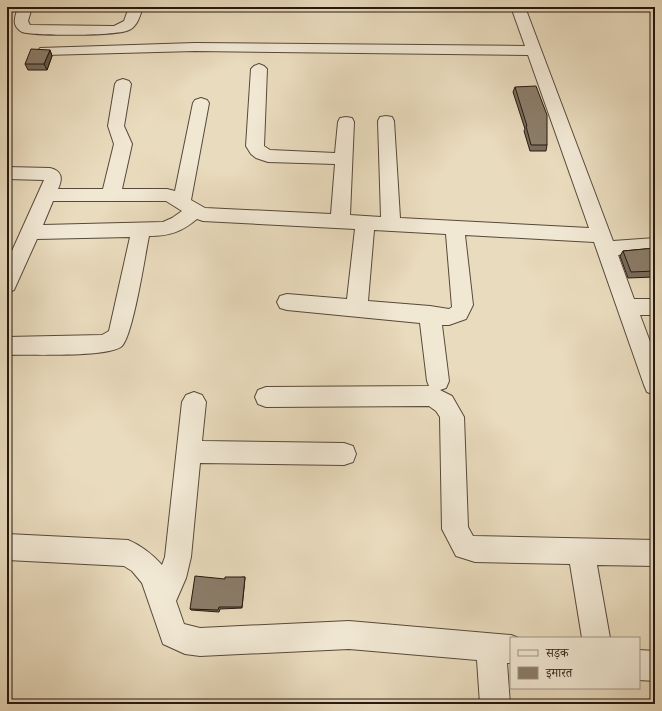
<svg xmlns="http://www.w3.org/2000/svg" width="662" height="711" font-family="'IM FELL DW Pica','Noto Serif Devanagari',serif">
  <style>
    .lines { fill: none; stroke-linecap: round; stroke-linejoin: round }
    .minor-casing { stroke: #57493b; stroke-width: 2 }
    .minor { fill: #f1e8d4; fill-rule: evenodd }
    .wall { fill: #786c5b; stroke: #261810 }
    .shaded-wall { fill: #61584a; stroke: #261810 }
    .building { fill: #8b7d6a; stroke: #261810 }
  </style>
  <rect width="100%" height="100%" fill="#e9dbbd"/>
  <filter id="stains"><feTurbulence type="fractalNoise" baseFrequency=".005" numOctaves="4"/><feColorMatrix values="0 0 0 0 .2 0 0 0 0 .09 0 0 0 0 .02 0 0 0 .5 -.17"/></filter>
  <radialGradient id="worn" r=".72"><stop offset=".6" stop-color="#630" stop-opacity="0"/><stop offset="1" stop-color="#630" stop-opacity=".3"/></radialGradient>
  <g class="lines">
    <defs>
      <g id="minor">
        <path d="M18,7H32L28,21L30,25L114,26L124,21L129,7H143C140,15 138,26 129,30C117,36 36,36 22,32C11,25 15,18 18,7Z"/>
        <path d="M511,7H525L613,241L655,238V252L618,255L634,299H655V315H640L655,355V395L647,392L644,385L594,242L465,235L473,305L466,319L449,325H442L449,381L446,388L440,390L452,396L464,417L468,527L473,536L655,540V566L597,565L610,638H582L570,564L475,562L456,556L442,529L440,417L436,411L429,406L266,407L258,404L255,397L258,390L266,387L429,386L427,381L420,323L287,310L280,308L277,302L280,296L287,294L347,299L355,229L203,221L197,219C181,232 170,236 149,236C145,256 133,335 122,346C109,358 28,354 7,355V337L102,335L109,331L130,237L37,239L14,290L7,293V262L44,180L7,179V167L50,168C62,171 63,178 58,189H103L114,144L108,126L115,84L117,81L123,79L129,81L131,84L124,126L132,144L122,189H167L175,191L193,103L195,100L201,98L207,100L209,103L191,200L205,208L331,214L335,164L268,162L256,158L251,154L246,146L251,69L254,66L259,64L264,66L267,69L264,146L270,150L335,153L338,122L340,118L346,117L352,118L354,122L350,215L381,217L378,121L380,117L386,116L392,117L394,121L400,218L589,228L528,55L195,51L45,55L40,54L38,51L40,48L195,43L525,46ZM53,201H166L182,211L172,218L163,222L43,225ZM374,230L446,234L452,307L449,309L430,306L368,301Z"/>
        <path d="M194,392L202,395L206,402L202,441L344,443L353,446L356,454L353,462L344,465L200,463L191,557L186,578L176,601L184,624L200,628L349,621L511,635L519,638H511V663H507L510,704H480L477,660L349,649L200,656L185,654L163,644L142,583L132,571L124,566L7,560V534L128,540C142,546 152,554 162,565L165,557L182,402L186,395Z"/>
        <path d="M639,650L655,651V681L639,680Z"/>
      </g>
    </defs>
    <use href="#minor" class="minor-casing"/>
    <use href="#minor" class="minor"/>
  </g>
  <g class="wall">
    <path d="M50,50L52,56L47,70H28L25,64Z"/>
    <path d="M515,87L547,145L546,151H530L524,131L525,129L513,92Z"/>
    <path d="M655,248V277L628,278L620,256L623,251Z"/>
    <path d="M245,577V578L242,608L220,609L219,612L191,610L190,609L225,579Z"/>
  </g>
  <path class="shaded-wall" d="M50,50L52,56L47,70L44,64Z"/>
  <g class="building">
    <path d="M31,49L50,50L44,64H25Z"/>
    <path d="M536,86L547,115V145H531L526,126H527L515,87Z"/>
    <path d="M655,248V271L631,272L623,251Z"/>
    <path d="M195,576L225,579V577H245L242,607H219L218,610L190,609Z"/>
  </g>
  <rect width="662" height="711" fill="none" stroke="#e9dbbd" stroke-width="24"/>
  <rect x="8" y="8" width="646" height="695" fill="none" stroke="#261810" stroke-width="2"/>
  <rect x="12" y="12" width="638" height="687" fill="none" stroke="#261810"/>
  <rect x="510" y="637" width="130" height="52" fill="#f1e8d4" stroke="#a09586"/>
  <rect x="518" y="650" width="20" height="6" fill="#f1e8d4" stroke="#a09586"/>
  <text x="546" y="657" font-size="12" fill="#261810">सड़क</text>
  <rect x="518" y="667" width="20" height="12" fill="#8b7d6a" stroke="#a09586"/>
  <text x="546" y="677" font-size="12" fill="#261810">इमारत</text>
  <rect width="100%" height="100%" filter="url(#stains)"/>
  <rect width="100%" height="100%" fill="url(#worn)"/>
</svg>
